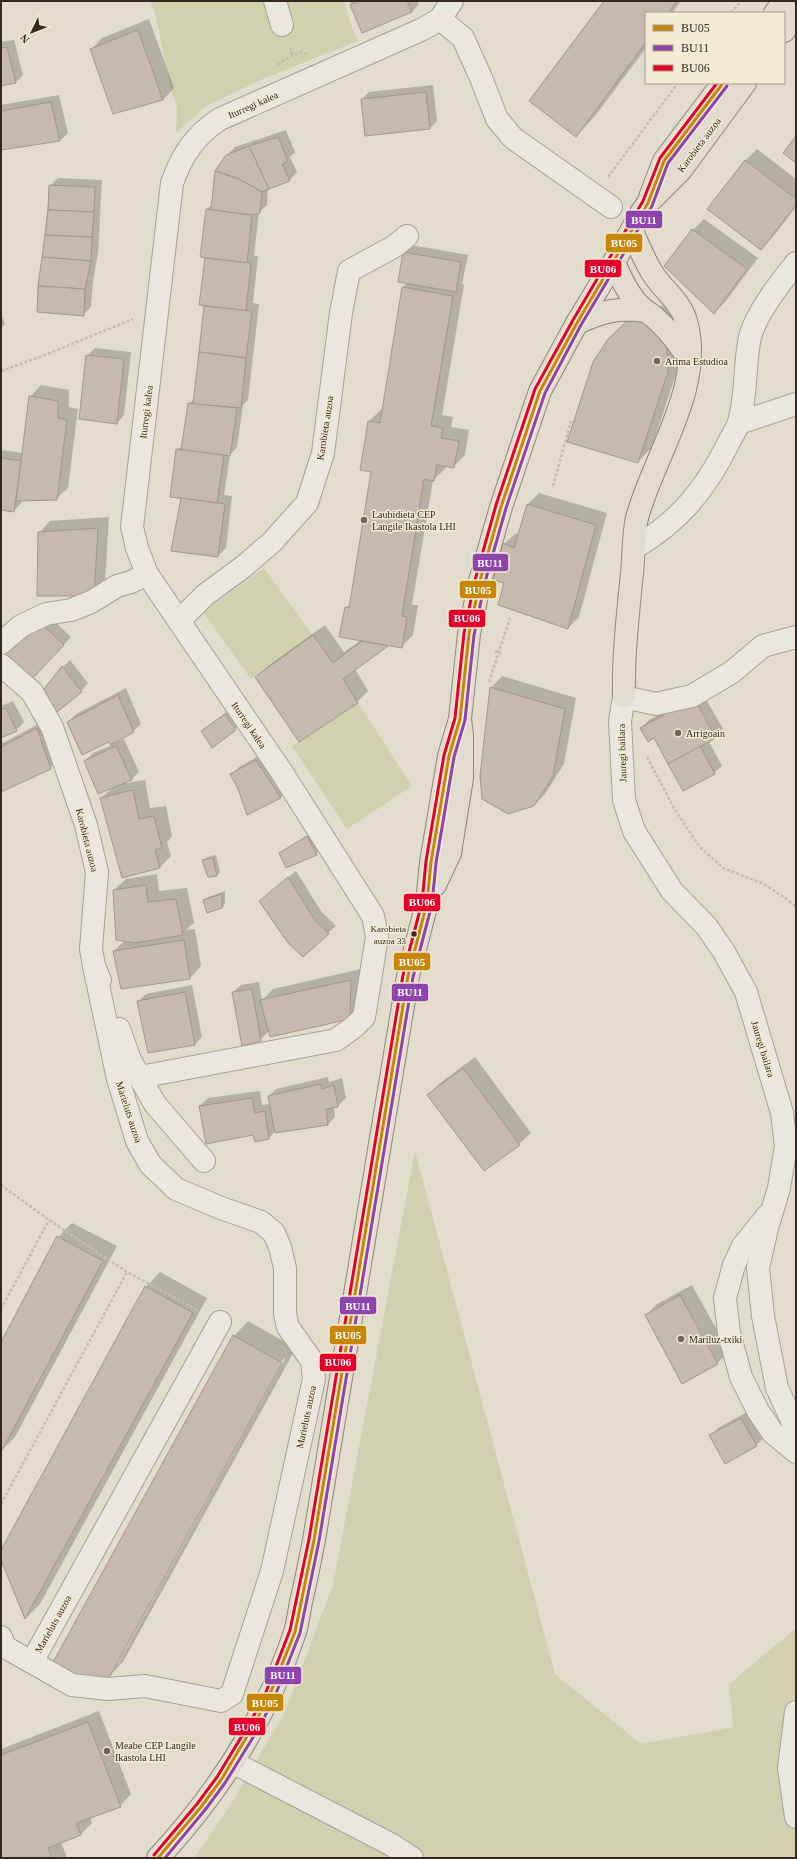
<svg xmlns="http://www.w3.org/2000/svg" width="797" height="1859" font-family="'Times New Roman',serif">
  <style>
    .green { fill: #d1d1b0 }
    .shadow { fill: #0003; fill-rule: evenodd }
    .building { fill: #c6baae; stroke: #a2988c }
    .lines { fill: none; stroke-linecap: round; stroke-linejoin: round }
    .minor-casing { stroke: #a7a196; stroke-width: 24 }
    .major-casing { stroke: #8d877d; stroke-width: 24 }
    .path { stroke: #c3bdb5; stroke-width: 2.5; stroke-dasharray: 3 2; stroke-linecap: butt }
    .minor { stroke: #eae7de; stroke-width: 22 }
    .major { stroke: #e2dcd0; stroke-width: 22 }
    .path-bridge { stroke: #c3bdb5; stroke-width: 2.5; stroke-dasharray: 3 2; stroke-linecap: butt }
    .bus-1-casing { stroke: #f3ead3; stroke-width: 6 }
    .bus-2-casing { stroke: #f3ead3; stroke-width: 6 }
    .bus-3-casing { stroke: #f3ead3; stroke-width: 6 }
    .bus-1 { stroke: #c68708; stroke-width: 3 }
    .bus-2 { stroke: #8e44ad; stroke-width: 3 }
    .bus-3 { stroke: #e4002b; stroke-width: 3 }
    .poi-dot { fill: #72685c; stroke: #f3ead3; stroke-width: 1.5 }
    .bus-dot { fill: #35291f; stroke: #f3ead3; stroke-width: 1.5 }
    .labels { text-anchor: middle; dominant-baseline: central; stroke-width: 3; stroke-linejoin: round; paint-order: stroke }
    .bus-label { font-size: 9px; fill: #35291f; stroke: #f3ead3; text-anchor: end }
    .street-label { font-size: 10px; fill: #35291f; stroke: #f3ead3 }
    .poi-label { font-size: 10px; fill: #35291f; stroke: #f3ead3; text-anchor: start }
    .line-badge { stroke: #f3ead3; stroke-width: 1.5 }
    .badge-label { font-size: 11px; text-anchor: middle; font-weight: bold; fill: #fff }
  </style>
  <rect width="100%" height="100%" fill="#e2dccd"/>
  <g class="green">
    <path d="M150,1H344L352,28L358,41L265,78L206,106L176,133L177,107L170,87L155,13Z"/>
    <path d="M264,568L313,636L251,679L203,612Z"/>
    <path d="M358,703L412,786L347,829L292,746Z"/>
    <path d="M415,1151L555,1674L641,1744L733,1727L729,1684L796,1628V1858H194L228,1809L285,1712L333,1585Z"/>
  </g>
  <g class="shadow">
    <path d="M350,1H418L419,4L412,12L363,32Z"/>
    <path d="M605,1H681L672,13H646V48L595,116L576,136Z"/>
    <path d="M149,19L174,88L163,100L91,50L102,38Z"/>
    <path d="M14,40L23,75L16,82L1,85V42Z"/>
    <path d="M433,85L437,121L430,128L362,99L369,92Z"/>
    <path d="M59,95L68,133L60,141L1,149V105Z"/>
    <path d="M286,130L295,152L290,157L297,172L290,180L268,189L267,205L259,212L254,256H258L253,303L259,304L248,400L243,405L237,447L230,455L224,495L232,496L226,548L218,556L182,498L177,450L183,445L189,404L195,398L205,305H200L206,257L207,209L212,204L214,175L227,155L235,147Z"/>
    <path d="M757,149L796,179V207L772,238L761,249L709,209L746,160Z"/>
    <path d="M58,178L102,180L98,253L93,281L91,307L83,315L39,286L50,186Z"/>
    <path d="M704,219L758,258L725,302L714,313L693,230Z"/>
    <path d="M411,245L468,255L462,284L464,285L442,415L453,417L451,427L469,430L465,455L454,466L446,465L445,469L433,480L412,605H418L413,635L401,647L388,644L355,669L368,691L357,702L256,677L268,666L325,625L344,652L361,640L346,608L351,603L372,471L369,421L381,410H383L403,287L408,282L404,253Z"/>
    <path d="M645,305L663,306L681,323L682,356L652,447L638,462Z"/>
    <path d="M1,313L5,324L1,328Z"/>
    <path d="M95,348L131,352L124,415L117,423L87,356Z"/>
    <path d="M41,385L69,390V407L78,409L68,488L56,499L22,500L21,503L14,511L1,509V450L23,453L30,397Z"/>
    <path d="M539,493L607,513L579,617L568,628L504,544L516,533L519,534L528,504Z"/>
    <path d="M109,517L105,584L93,595L39,533L50,521Z"/>
    <path d="M48,615L71,637L38,672L4,655Z"/>
    <path d="M70,660L88,683L81,691L63,667Z"/>
    <path d="M502,676L576,698L564,764L545,794L533,806L491,688Z"/>
    <path d="M126,688L141,724L133,731L112,743L113,744L124,739L139,772L131,780L119,784L145,780L150,808L166,806L172,836L167,842L171,856L160,867L101,798L113,787L85,761L93,753L112,745L110,740L68,722L76,714Z"/>
    <path d="M702,692L723,729L708,740L722,766L714,773L641,728L649,720Z"/>
    <path d="M13,701L24,722L16,730L1,737V706Z"/>
    <path d="M228,711L239,726L235,729L202,731Z"/>
    <path d="M44,721L58,760L50,768L1,791V744Z"/>
    <path d="M264,753L288,790L281,797L247,813L239,789L232,775L239,767Z"/>
    <path d="M311,834L320,850L316,854L287,867L280,853Z"/>
    <path d="M216,855L220,872L217,875L203,861L207,857Z"/>
    <path d="M296,871L321,911L336,926L303,955L260,901Z"/>
    <path d="M157,874L159,891L187,888L194,923L186,930L195,929L201,966L190,978L114,951L125,940L114,890L126,879Z"/>
    <path d="M225,891V904L222,908L205,900L208,897Z"/>
    <path d="M361,969V1006L349,1018L269,1031L260,1040L233,992L241,985L259,982L262,1000L273,989Z"/>
    <path d="M192,985L202,1037L195,1044L139,1001L146,994Z"/>
    <path d="M475,1057L531,1133L519,1144L484,1170L428,1095L439,1084Z"/>
    <path d="M328,1077L329,1082L342,1078L346,1098L338,1106L334,1107L335,1117L328,1124L276,1130L269,1138L254,1134L200,1106L208,1098L260,1091L262,1105L270,1104L269,1096L276,1089Z"/>
    <path d="M72,1223L117,1246L15,1437L1,1451V1344L58,1237Z"/>
    <path d="M160,1272L207,1298L40,1604L26,1618L1,1557V1552L146,1287Z"/>
    <path d="M692,1285L729,1352L717,1363L646,1315L657,1304Z"/>
    <path d="M248,1321L296,1348L123,1662L108,1677L234,1336ZM284,1358L285,1359L118,1664H115Z"/>
    <path d="M749,1411L764,1438L756,1445L711,1435L718,1428Z"/>
    <path d="M99,1711L131,1794L120,1806L90,1817L92,1823L81,1834L61,1842L67,1858H1V1749Z"/>
  </g>
  <g class="building">
    <path d="M360,1H407L412,12L362,33L350,5Z"/>
    <path d="M604,1H677L668,13H646V42L576,137L529,101Z"/>
    <path d="M138,30L163,100L113,114L90,49Z"/>
    <path d="M7,47L16,83L1,86V48Z"/>
    <path d="M426,92L430,129L365,136L361,99Z"/>
    <path d="M51,102L60,141L1,150V111Z"/>
    <path d="M796,136V163L783,153Z"/>
    <path d="M278,137L288,161L282,164L290,181L269,189L249,146Z"/>
    <path d="M249,146L269,189L262,192L239,179L215,171L226,155Z"/>
    <path d="M745,160L796,199V205L761,250L707,209Z"/>
    <path d="M215,171L239,179L262,192L260,213L252,215L211,210Z"/>
    <path d="M49,185L95,187L94,212L48,210Z"/>
    <path d="M206,209L252,215L247,263L200,257Z"/>
    <path d="M48,210L94,212L92,237L45,235Z"/>
    <path d="M692,229L747,269L714,314L664,266Z"/>
    <path d="M45,235L92,237L91,261L42,257Z"/>
    <path d="M403,252L461,262L456,292L398,282Z"/>
    <path d="M42,257L91,261L85,289L38,286Z"/>
    <path d="M205,258L251,263L246,311L199,305Z"/>
    <path d="M38,286L85,289L84,316L37,312Z"/>
    <path d="M402,287L453,296L431,426L443,428L441,438L459,441L454,468L437,465L434,481L424,479L402,616L407,617L402,648L339,637L345,607L349,608L371,472L360,470L368,421L380,423Z"/>
    <path d="M204,306L252,311L246,358L199,352Z"/>
    <path d="M629,319L649,321L666,337L668,372L638,463L567,442L593,362L608,339Z"/>
    <path d="M199,352L246,358L241,408L193,404Z"/>
    <path d="M86,355L124,359L117,424L79,419Z"/>
    <path d="M29,396L58,401V418L67,420L57,500L16,501Z"/>
    <path d="M188,403L237,408L230,456L181,450Z"/>
    <path d="M176,449L224,455L217,503L170,497Z"/>
    <path d="M1,458L21,461L14,512L1,510Z"/>
    <path d="M181,498L225,504L218,557L171,551Z"/>
    <path d="M527,504L596,525L568,629L498,605L504,583L493,580L503,543L514,548Z"/>
    <path d="M98,528L94,596H37L38,532Z"/>
    <path d="M40,622L64,645L30,681L3,655L30,627Z"/>
    <path d="M313,635L333,663L362,641L388,646L343,679L358,703L299,742L255,677Z"/>
    <path d="M62,666L82,692L57,712L40,694Z"/>
    <path d="M490,687L565,709L553,776L534,806L508,814L482,799L480,776Z"/>
    <path d="M118,695L134,732L111,745L109,742L82,755L67,722Z"/>
    <path d="M694,698L716,738L668,764L654,738L648,742L640,728Z"/>
    <path d="M6,708L17,731L1,738V710Z"/>
    <path d="M225,714L236,730L212,748L201,731Z"/>
    <path d="M37,728L51,769L1,792V747Z"/>
    <path d="M116,746L132,780L98,794L84,761Z"/>
    <path d="M700,746L715,774L683,791L668,764Z"/>
    <path d="M256,760L281,798L247,815L238,789L230,774Z"/>
    <path d="M133,790L139,819L154,816L162,848L155,850L160,868L122,878L100,798Z"/>
    <path d="M307,836L317,855L286,868L279,853Z"/>
    <path d="M213,858L217,876L208,877L202,860Z"/>
    <path d="M288,877L314,919L329,934L303,957L288,943L259,901Z"/>
    <path d="M146,885L148,902L176,899L183,935L134,943L116,940L113,890Z"/>
    <path d="M222,894V908L207,913L203,900Z"/>
    <path d="M184,940L190,979L121,989L113,951Z"/>
    <path d="M351,980L350,1019L270,1037L260,1000Z"/>
    <path d="M252,989L261,1041L242,1046L232,992Z"/>
    <path d="M185,992L195,1045L148,1053L137,1001Z"/>
    <path d="M463,1068L520,1145L484,1171L427,1095Z"/>
    <path d="M320,1084L322,1089L334,1085L338,1107L326,1109L328,1125L275,1133L268,1096Z"/>
    <path d="M252,1098L255,1113L265,1111L269,1139L255,1142L253,1135L206,1144L199,1106Z"/>
    <path d="M57,1236L103,1261L1,1452V1342Z"/>
    <path d="M145,1286L193,1313L25,1619L1,1560V1550Z"/>
    <path d="M680,1295L718,1364L682,1384L645,1315Z"/>
    <path d="M233,1335L282,1363L109,1678L76,1677L52,1664Z"/>
    <path d="M741,1418L757,1446L725,1464L709,1435Z"/>
    <path d="M88,1722L121,1807L76,1823L81,1835L48,1848L52,1858H1V1755Z"/>
  </g>
  <g class="lines">
    <defs>
      <g id="minor">
        <path d="M275,1L282,25"/>
        <path d="M440,19L463,38L481,78L497,119L513,138L611,207"/>
        <path d="M739,423L796,404"/>
        <path d="M634,548C679,522 705,490 728,444C731,437 737,429 739,422C747,394 744,365 750,337C756,313 781,282 796,263"/>
        <path d="M179,621L205,595L243,567L272,542L307,503L323,453L341,313L349,271L395,246L407,236"/>
        <path d="M796,637L763,646L732,672L692,696L656,704L624,697L620,721L624,800L634,831L672,891L707,927L724,952L746,992L782,1113L786,1146L779,1188L767,1228L758,1268L763,1316L777,1388L796,1429"/>
        <path d="M1,643L21,626L46,614L71,610L91,602L117,586L131,582L147,574"/>
        <path d="M1,665L32,692L52,727L86,825L97,872L91,949L94,966L100,980"/>
        <path d="M119,1029L130,1060L155,1104L204,1161"/>
        <path d="M140,1077L336,1040L354,1027L364,1017L377,937L373,916L281,771L147,574L137,548L132,527L172,183C182,155 195,135 220,119L423,29L440,19L452,1"/>
        <path d="M768,1215L743,1246L734,1265L725,1298L729,1333L741,1377L758,1411L773,1433L796,1452"/>
        <path d="M1,1637L5,1647L72,1685L108,1689L145,1686L221,1701L232,1694L272,1571L314,1379L312,1361L288,1327L285,1314V1268L280,1247L274,1233L261,1222L221,1208L176,1189L150,1164L137,1141L118,1079L94,966"/>
        <path d="M32,1662L220,1322"/>
        <path d="M796,1712L789,1768L796,1817"/>
        <path d="M234,1763L392,1845L412,1858"/>
      </g>
      <g id="major">
        <path d="M775,13L784,1"/>
        <path d="M784,31L796,15"/>
        <path d="M650,197L664,161L723,83"/>
        <path d="M614,262C620,277 626,290 636,302C642,309 649,313 655,318C669,330 679,344 689,359"/>
        <path d="M577,323C601,312 618,307 644,311"/>
        <path d="M624,697C623,655 628,614 632,573C634,555 633,535 637,518C653,457 705,387 686,321C681,303 666,292 655,277C645,263 639,246 632,231"/>
        <path d="M435,885L450,853L462,778V735L460,719L469,634L480,581L501,507L540,391L577,323L614,262L641,213L648,203L681,170L745,83"/>
        <path d="M158,1858C219,1792 267,1717 295,1632C298,1622 299,1612 301,1602C306,1581 310,1561 314,1540L408,976L427,903L431,862L449,756L460,719"/>
      </g>
    </defs>
    <use href="#minor" class="minor-casing"/>
    <use href="#major" class="major-casing"/>
    <g class="path">
      <path d="M731,13L741,1"/>
      <path d="M290,47L293,56"/>
      <path d="M278,65L284,60L300,52L307,54"/>
      <path d="M608,177L678,83"/>
      <path d="M1,371L40,357L133,319"/>
      <path d="M553,486L571,421"/>
      <path d="M489,682L510,618"/>
      <path d="M647,757L674,808L699,846L723,868L764,884L788,900L796,907"/>
      <path d="M1,1185L49,1220L127,1272L199,1311"/>
      <path d="M1,1309L49,1220"/>
      <path d="M1,1504L127,1272"/>
    </g>
    <use href="#minor" class="minor"/>
    <use href="#major" class="major"/>
    <path class="path-bridge" d="M495,651L501,653"/>
    <defs>
      <path id="bus-1" d="M158,1858L201,1807L221,1780L255,1723L270,1694L295,1632L314,1540L408,976L427,903L431,862L449,756L460,719L469,634L480,581L501,507L540,391L577,323L648,203L664,161L723,83"/>
      <path id="bus-2" d="M165,1858L205,1810L225,1783L260,1726L275,1696L300,1633L319,1541L413,977L432,904L436,863L454,757L465,720L474,635L485,582L506,508L545,393L581,325L652,206L668,163L727,86"/>
      <path id="bus-3" d="M154,1855L197,1804L217,1777L251,1721L266,1692L290,1630L309,1539L403,975L422,902L426,861L444,755L455,718L464,633L475,580L496,505L535,389L573,320L643,201L660,158L717,83"/>
    </defs>
    <use href="#bus-1" class="bus-1-casing"/>
    <use href="#bus-2" class="bus-2-casing"/>
    <use href="#bus-3" class="bus-3-casing"/>
    <use href="#bus-1" class="bus-1"/>
    <use href="#bus-2" class="bus-2"/>
    <use href="#bus-3" class="bus-3"/>
  </g>
  <g class="poi-dot">
    <circle cx="657" cy="361" r="4"/>
    <circle cx="364" cy="520" r="4"/>
    <circle cx="678" cy="733" r="4"/>
    <circle cx="681" cy="1339" r="4"/>
    <circle cx="107" cy="1751" r="4"/>
  </g>
  <circle class="bus-dot" cx="414" cy="934" r="3.5"/>
  <g class="labels">
    <g class="bus-label">
      <text x="406" y="929">Karobieta<tspan x="406" dy="12">auzoa 33</tspan></text>
    </g>
    <g class="street-label">
      <text transform="translate(253 105) rotate(-24)">Iturregi kalea</text>
      <text transform="translate(699 145) rotate(-53)">Karobieta auzoa</text>
      <text transform="translate(146 412) rotate(-83)">Iturregi kalea</text>
      <text transform="translate(325 428) rotate(-81)">Karobieta auzoa</text>
      <text transform="translate(249 725) rotate(56)">Iturregi kalea</text>
      <text transform="translate(622 753) rotate(-92)">Jauregi bailara</text>
      <text transform="translate(87 840) rotate(76)">Karobieta auzoa</text>
      <text transform="translate(763 1049) rotate(73)">Jauregi bailara</text>
      <text transform="translate(129 1112) rotate(72)">Marieluts auzoa</text>
      <text transform="translate(306 1417) rotate(-78)">Marieluts auzoa</text>
      <text transform="translate(53 1624) rotate(-61)">Marieluts auzoa</text>
    </g>
    <g class="poi-label">
      <text x="665" y="361">Arima Estudioa</text>
      <text x="372" y="514">Laubidieta CEP<tspan x="372" dy="12">Langile Ikastola LHI</tspan></text>
      <text x="686" y="733">Arrigoain</text>
      <text x="689" y="1339">Mariluz-txiki</text>
      <text x="115" y="1745">Meabe CEP Langile<tspan x="115" dy="12">Ikastola LHI</tspan></text>
    </g>
  </g>
  <g class="line-badge">
    <rect x="625" y="210" width="38" height="19" rx="4" fill="#8e44ad"/>
    <rect x="605" y="233" width="38" height="20" rx="4" fill="#c68708"/>
    <rect x="584" y="259" width="38" height="19" rx="4" fill="#e4002b"/>
    <rect x="472" y="553" width="37" height="19" rx="4" fill="#8e44ad"/>
    <rect x="459" y="580" width="38" height="19" rx="4" fill="#c68708"/>
    <rect x="448" y="609" width="38" height="19" rx="4" fill="#e4002b"/>
    <rect x="403" y="893" width="38" height="19" rx="4" fill="#e4002b"/>
    <rect x="393" y="952" width="38" height="19" rx="4" fill="#c68708"/>
    <rect x="391" y="983" width="38" height="19" rx="4" fill="#8e44ad"/>
    <rect x="339" y="1296" width="38" height="19" rx="4" fill="#8e44ad"/>
    <rect x="329" y="1325" width="38" height="20" rx="4" fill="#c68708"/>
    <rect x="319" y="1353" width="38" height="19" rx="4" fill="#e4002b"/>
    <rect x="264" y="1666" width="38" height="19" rx="4" fill="#8e44ad"/>
    <rect x="246" y="1693" width="38" height="19" rx="4" fill="#c68708"/>
    <rect x="228" y="1717" width="38" height="19" rx="4" fill="#e4002b"/>
  </g>
  <g class="badge-label">
    <text x="644" y="224">BU11</text>
    <text x="624" y="247">BU05</text>
    <text x="603" y="273">BU06</text>
    <text x="490" y="567">BU11</text>
    <text x="478" y="594">BU05</text>
    <text x="467" y="622">BU06</text>
    <text x="422" y="906">BU06</text>
    <text x="412" y="966">BU05</text>
    <text x="410" y="996">BU11</text>
    <text x="358" y="1310">BU11</text>
    <text x="348" y="1339">BU05</text>
    <text x="338" y="1366">BU06</text>
    <text x="283" y="1679">BU11</text>
    <text x="265" y="1707">BU05</text>
    <text x="247" y="1731">BU06</text>
  </g>
  <rect width="797" height="1859" fill="none" stroke="#35291f" stroke-width="4"/>
  <rect x="645" y="12" width="140" height="72" fill="#f3ead3" stroke="#a79d8b"/>
  <rect x="653" y="25" width="20" height="6" fill="#c68708" stroke="#a79d8b"/>
  <text x="681" y="32" font-size="12" fill="#35291f">BU05</text>
  <rect x="653" y="45" width="20" height="6" fill="#8e44ad" stroke="#a79d8b"/>
  <text x="681" y="52" font-size="12" fill="#35291f">BU11</text>
  <rect x="653" y="65" width="20" height="6" fill="#e4002b" stroke="#a79d8b"/>
  <text x="681" y="72" font-size="12" fill="#35291f">BU06</text>
  <g transform="translate(32 32) rotate(227)" stroke="#f3ead3" stroke-width="3" paint-order="stroke">
  <path d="M0-3L7 15L0 10L-7 15Z" fill="#35291f"/>
  <text y="-6" font-size="11" font-weight="bold" text-anchor="middle" fill="#35291f">N</text>
  </g>
</svg>
